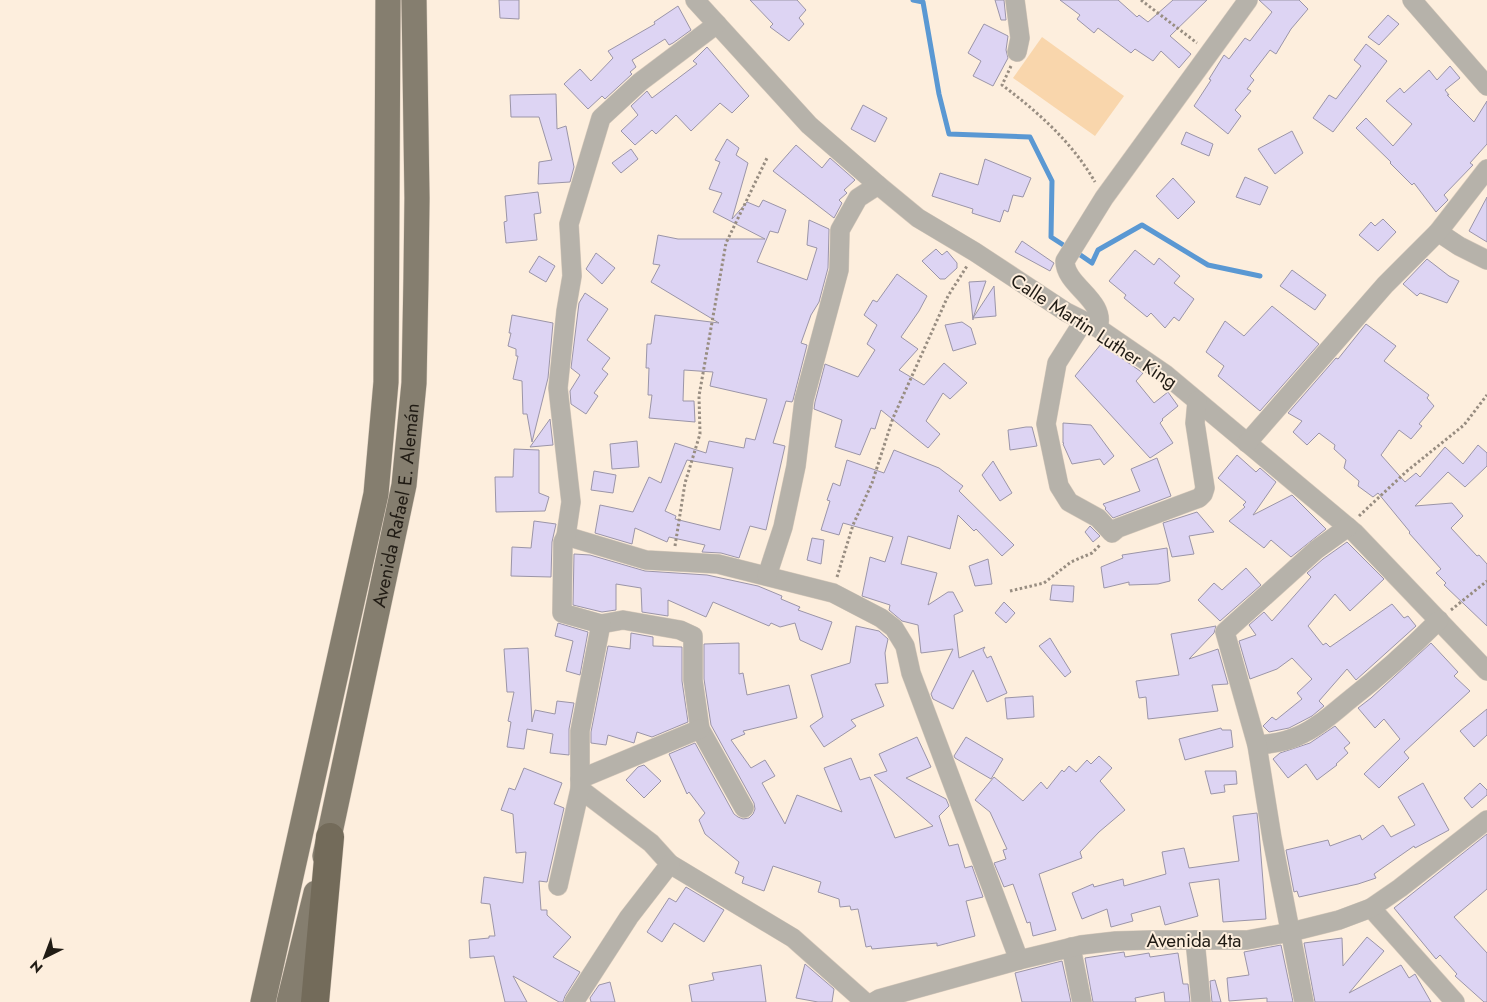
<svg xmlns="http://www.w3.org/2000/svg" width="1487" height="1002" font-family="Jost,sans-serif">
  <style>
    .green { fill: #f9d6ac }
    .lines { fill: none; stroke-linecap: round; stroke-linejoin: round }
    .stream { stroke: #5a98d3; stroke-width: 5 }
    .building { fill: #ddd4f3; stroke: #9b95a8; fill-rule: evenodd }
    .minor-casing { stroke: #daccbd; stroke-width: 20 }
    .major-casing { stroke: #daccbd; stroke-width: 26 }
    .highway-casing { stroke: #daccbd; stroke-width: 29 }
    .path { stroke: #988d81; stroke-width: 3; stroke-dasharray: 2.5 2.5; stroke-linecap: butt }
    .minor { stroke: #b6b2aa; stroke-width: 19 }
    .major { stroke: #857e6f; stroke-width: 25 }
    .highway { stroke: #736b5a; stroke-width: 28 }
    .labels { text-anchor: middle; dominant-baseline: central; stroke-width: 4; stroke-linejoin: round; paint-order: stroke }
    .street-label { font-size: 19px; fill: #201b14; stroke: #fdeedd }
  </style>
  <rect width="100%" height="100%" fill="#fdeedd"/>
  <path class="green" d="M1042,37L1124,96L1095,136L1013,78Z"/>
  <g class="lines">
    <g class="stream">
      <path d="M913,0L923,2L939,94L949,134L1030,137L1052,181L1051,237L1068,248"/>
      <path d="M1076,252L1092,263L1098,250L1142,225L1208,265L1260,276"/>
    </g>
  </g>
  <g class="building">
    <path d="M499,0H519V19L500,18Z"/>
    <path d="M750,0H797L806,10L799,18L804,24L789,41L770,27L773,24Z"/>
    <path d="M995,0H1004L1006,20H1001Z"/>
    <path d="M1060,0H1118L1137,17L1139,15L1148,22L1173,0H1207L1170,36L1191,54L1179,68L1161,51L1153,61L1135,49L1131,53L1098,28L1094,33L1077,19L1080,15Z"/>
    <path d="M1259,0H1299L1308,9L1291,29L1276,54L1270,50L1250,76L1254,80L1247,89L1251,91L1235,110L1241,116L1228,134L1194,106L1211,80L1209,79L1224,55L1229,59L1245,38L1250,41L1272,12Z"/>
    <path d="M678,6L691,30L673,43L669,45L665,39L632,60L636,67L630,72L632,74L605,99L602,96L588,109L564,84L580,69L591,81L613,58L608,51L655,24L654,22Z"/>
    <path d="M1388,15L1399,24L1379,45L1368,37Z"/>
    <path d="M984,24L1008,36L1006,50L1008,58L993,86L973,76L981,61L968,53Z"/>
    <path d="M1366,44L1387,61L1333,132L1313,118L1329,95L1336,99L1361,66L1354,60Z"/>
    <path d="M707,47L749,96L732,113L720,103L691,131L676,115L656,134L652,130L635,145L621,131L638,115L631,106L647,91L652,98L697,64L693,61Z"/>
    <path d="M1450,66L1460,78L1445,90L1449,95H1447L1474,122L1487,101V144L1470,163L1473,165L1444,195L1448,200L1436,212L1414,183L1412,185L1390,163L1391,162L1356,128L1366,118L1393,146L1412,124L1386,101L1400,88L1404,93L1429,70L1437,80Z"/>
    <path d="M556,94L557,129L566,126L574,167L570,182L538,184L539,162L552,160L539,117H511L510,95Z"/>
    <path d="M863,105L887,118L875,142L851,129Z"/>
    <path d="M1292,131L1303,153L1275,174L1258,149Z"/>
    <path d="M1186,132L1213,144L1209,156L1181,144Z"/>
    <path d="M727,139L739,148L736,155L748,163L732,219L747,202L759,207L763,200L786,210L778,233L770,231L757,262L807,280L817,248L807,245L809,220L829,229L828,268L819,302L811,315L801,343L807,345L793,400L792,402L786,401L773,443L785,446L766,530L750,526L739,558L721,553L702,552L705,545L669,537L667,542L635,528L632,544L595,533L600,505L633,512L649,477L661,483L675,443L706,453L709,441L744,448L746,438L755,440L767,399L710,386L713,372L684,370L683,401H694L695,422L649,418L652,395H648L649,368H646L647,344H651L655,315L719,323L651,282L660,265L653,264L658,235L678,239H765L713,212L722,193L709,189L720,162L715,160ZM687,460L733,468L720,530L675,519L676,516L665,511Z"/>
    <path d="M796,145L822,168L830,158L855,180L844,190L847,193L839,200L842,203L834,218L773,171Z"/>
    <path d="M631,149L638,159L621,173L612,163Z"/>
    <path d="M985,159L1031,178L1023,197L1013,195L1008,212L1004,210L1000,222L972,213L973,209L932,196L940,173L978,185Z"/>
    <path d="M1245,177L1268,187L1260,205L1236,197Z"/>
    <path d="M1173,178L1195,202L1178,219L1156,196Z"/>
    <path d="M538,192L541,213L534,214L537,240L506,243L504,222L507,221L505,196Z"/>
    <path d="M1487,197V242L1469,231Z"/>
    <path d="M1383,219L1396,232L1378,251L1359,235L1371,222L1375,226Z"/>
    <path d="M1022,241L1054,263L1050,271L1015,252Z"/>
    <path d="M936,249L942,255L947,251L957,263V268L945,279H940L922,261Z"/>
    <path d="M1135,250L1154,265L1159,258L1180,276L1174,283L1194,299L1179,321L1174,317L1165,328L1151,313L1147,317L1124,298L1126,295L1109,281Z"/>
    <path d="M596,253L615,268L602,284L586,269Z"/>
    <path d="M539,256L555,266L546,282L529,272Z"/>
    <path d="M1427,259L1449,276L1459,281L1447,303L1420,293L1417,296L1403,284Z"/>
    <path d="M1292,270L1326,295L1315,310L1280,286Z"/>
    <path d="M897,274L927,296L919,311L901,337L918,349L899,370L924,385L944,363L967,383L950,399L943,393L926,421L940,434L928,448L881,410L875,429L871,428L860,455L835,447L842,420L814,409L815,402L825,364L858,377L875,350L867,344L877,325L864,315L873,300L877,302Z"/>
    <path d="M986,281L973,318L994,286L996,316L973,318V320L969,282Z"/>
    <path d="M585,293L608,309L587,340L610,358L602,369L608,374L594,393L598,396L586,414L571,404L570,391L580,375L571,368L579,303Z"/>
    <path d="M1272,306L1319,344L1260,411L1218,376L1224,366L1206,352L1225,321L1244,336Z"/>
    <path d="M512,315L553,323L548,378L532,442L527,414H523L522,381L513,379L518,356H516V349L508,346L511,333H509Z"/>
    <path d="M962,322L971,328L976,344L953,351L945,325Z"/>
    <path d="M1366,324L1396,346L1384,361L1429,395L1427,398L1434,406L1419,424L1422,426L1411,439L1399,430L1381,455L1405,482L1416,473L1420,477L1445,447L1463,464L1478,445L1487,453V466L1465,487L1448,472L1415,506L1452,503L1463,516L1451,528L1477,556L1479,555L1487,564V626L1444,585L1446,583L1436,573L1441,569L1409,533L1410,532L1378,493L1373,497L1358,486L1359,481L1344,468L1346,460L1334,449L1335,445L1319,433L1307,445L1293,432L1302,421L1288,413L1336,358L1338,359Z"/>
    <path d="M1101,344L1143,373L1136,381L1154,403L1168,392L1178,406L1162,419L1163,420L1160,423L1173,443L1150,458L1075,376Z"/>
    <path d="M550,419L553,445L530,447Z"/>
    <path d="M1063,423L1091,425L1114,456L1104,465L1100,459L1072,464L1063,444L1064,443H1063Z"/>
    <path d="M1026,427H1032L1037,446L1010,450L1008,430Z"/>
    <path d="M637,441L639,467L612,469L610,444Z"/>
    <path d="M514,449L539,450V493L549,497L545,511L496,512L495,477H513Z"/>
    <path d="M894,450L939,468L963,486L959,491L1014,545L1002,556L976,529L974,531L958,515L950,549L908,536L901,564L937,573L928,605L948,592H953L963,611L954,615L959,658L985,647L983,650L987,658L991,656L1007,693L987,702L973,670L953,709L933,699L931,694L953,649L921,653L918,625L902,621L889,610L890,605L862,596L870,557L885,562L893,537L843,523L839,535L821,530L830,501L827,500L833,483L840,486L847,460L884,473Z"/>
    <path d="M1237,455L1256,472L1260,468L1276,482L1253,515L1292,495L1326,529L1291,557L1271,540L1264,548L1229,521L1245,507L1243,505L1246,502L1218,478Z"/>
    <path d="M1157,458L1171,496L1113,518L1105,509L1106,508L1103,504L1140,491L1131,469Z"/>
    <path d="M993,461L1012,493L1000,501L982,475Z"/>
    <path d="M594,471L616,475L613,493L591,490Z"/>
    <path d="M1197,512L1214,532L1189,536L1194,554L1172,557L1163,523Z"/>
    <path d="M534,521L556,524L552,542L551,577L511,576L512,547L531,548Z"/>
    <path d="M1090,526L1100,536L1093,542L1085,532Z"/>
    <path d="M812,538L824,540L821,564L807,560Z"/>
    <path d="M1347,542L1384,579L1350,611L1335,594L1308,626L1323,645L1326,643L1330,647L1392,604L1404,618L1408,616L1416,626L1356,680L1347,669L1319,701L1324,706L1312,716L1289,728L1269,732L1263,726L1272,717L1276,720L1302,699L1297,693L1312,679L1292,658L1277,669L1250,679L1239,641L1256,635L1249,625L1264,612L1272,621L1311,577L1307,573L1323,559Z"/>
    <path d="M1167,548L1170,581L1158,584L1129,585V582L1104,588L1101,567L1123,558L1122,555Z"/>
    <path d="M574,554L590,555L645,571L707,575L758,586L782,596L781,599L800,607L798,610L832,622L822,650L800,640L795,623L780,627L771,623L769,626L713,602L706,617L668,600V616L642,612L641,588L616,584V610L602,612L573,605Z"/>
    <path d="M988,559L992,584L975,586L969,566Z"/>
    <path d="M1246,568L1261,585L1220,621L1198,600L1214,583L1222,590Z"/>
    <path d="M1052,585L1074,586L1073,602L1050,600Z"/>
    <path d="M1004,602L1015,613L1006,623L995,613Z"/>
    <path d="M558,623L588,632L580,675L566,671L573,641L555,636Z"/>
    <path d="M856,626L879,631L888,639L885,653L888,683L875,684L884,706L851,720L856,726L824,747L810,726L823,717L811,675L850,663Z"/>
    <path d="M1216,626L1214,633L1189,659L1218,649L1228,684L1212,685L1218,711L1148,719L1146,697L1139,698L1136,681L1179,675L1171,634Z"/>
    <path d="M631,633L653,637V646L682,647V681L688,722L652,737L637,732L634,743L608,735L606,745L591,743V732L608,646L630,649Z"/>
    <path d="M1050,638L1071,672L1065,677L1039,646Z"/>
    <path d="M739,643V674L743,673L747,695L789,685L797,718L743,731L745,734L731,740L751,768L765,760L775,776L762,783L785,824L797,795L842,812L824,768L851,758L860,780L870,777L895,838L933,826L874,775L887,771L879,754L917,737L931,767L906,778L946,799L949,806L939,816L949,846L958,844L965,868L972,866L983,897L966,901L975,936L937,946V943L872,949L871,946L866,947L858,909L851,910L850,906L840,907L839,899L818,892L821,882L773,866L764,891L742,883L744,877L735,873L739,862L705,834L699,820L705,813L689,792L687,794L669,754L695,743L734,814L738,817L743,819L749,818L753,814L755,809L754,803L711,725L704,679V644Z"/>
    <path d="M1431,643L1458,672L1454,676L1470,691L1404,752L1409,758L1379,788L1364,774L1400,739L1384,719L1375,728L1358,708L1371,698Z"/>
    <path d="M528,648L532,722L535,710L555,714L557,701L574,703L569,729V755L550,753L553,734L527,729L524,749L507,747L511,722L508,721L514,692H507L504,649Z"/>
    <path d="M1033,696L1034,717L1007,719L1005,698Z"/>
    <path d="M1487,709V735L1474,747L1460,731Z"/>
    <path d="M1335,726L1350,743L1344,748L1348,753L1336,764L1337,765L1317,780L1306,764L1288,778L1273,759L1280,753L1310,743Z"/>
    <path d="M1221,728L1222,730H1231L1233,747L1185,760L1179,739Z"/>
    <path d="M966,737L1003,759L991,779L955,758L954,756Z"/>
    <path d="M1099,756L1112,768L1100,781L1125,810L1099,832L1080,852L1082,858L1039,874L1056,930L1033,936L1030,922L1027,923L1013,884L1004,887L994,863L1006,859L1003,850L1007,849L990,812L975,800L994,777L1023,801L1041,782L1047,789L1062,770L1064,772L1069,766L1076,772L1087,760L1091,764Z"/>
    <path d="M644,765L661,781L644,798L626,780L638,767Z"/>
    <path d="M524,768L562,783L554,804L564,808L547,882L539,881L541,910H547V915L571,937L553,957L580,972L565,996L563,1002H559L513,976L527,1002H505L494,956L470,958L469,940L489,938V936H495L490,904L481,903L484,877L523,883L526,852L516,853L513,814L501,810L509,788L515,790Z"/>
    <path d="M1205,771H1236L1237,784L1224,785L1225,792L1211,794Z"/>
    <path d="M1423,783L1449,830L1415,848L1414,846L1374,874L1376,878L1358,884L1299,897L1297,891L1294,892L1286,850L1328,840L1330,846L1360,835L1362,840L1383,825L1391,837L1415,825L1398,797Z"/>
    <path d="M1480,783L1487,790V795L1472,808L1464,798Z"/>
    <path d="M1257,813L1259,831L1266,919L1223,922L1219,879L1189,883L1198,916L1165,925L1160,906L1131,914L1133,921L1111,927L1107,909L1082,919L1072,893L1093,884L1094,887L1123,879L1124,886L1166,874L1162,852L1184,848L1189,868L1239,861L1233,816Z"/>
    <path d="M1487,834V889L1454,917L1487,953V1002H1484L1455,976L1457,974L1440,955L1436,959L1394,908Z"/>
    <path d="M686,887L724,910L704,942L674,923L662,942L647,932L669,898L676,902Z"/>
    <path d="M1367,937L1384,951L1349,993L1401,965L1409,978L1415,974L1431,1002H1315L1304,943L1342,938L1343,966Z"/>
    <path d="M1281,945L1293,1002H1267V998L1229,1001L1227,978L1249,975L1244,952Z"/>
    <path d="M1124,952L1125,957L1149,953L1150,957L1178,953L1183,984H1188L1190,1002H1165L1164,992L1135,998L1136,1002H1093L1085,958Z"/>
    <path d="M1062,961L1071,1002H1022L1015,973Z"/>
    <path d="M805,964L834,989L832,1002H818L796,998Z"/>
    <path d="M761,965L766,1002H692L689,985L714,980L712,973Z"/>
    <path d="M1215,980L1221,1002H1212L1210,981Z"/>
    <path d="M610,982L615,1002H591L590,998L599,985Z"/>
  </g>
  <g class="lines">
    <defs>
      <g id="minor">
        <path d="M695,0L809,125L878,185L918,218L975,252L1066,312L1098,328L1165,374L1355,533L1487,671"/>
        <path d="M1015,0L1020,38L1017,52"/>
        <path d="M1412,0L1487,86"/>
        <path d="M1438,232L1459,246L1487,260"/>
        <path d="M1083,322L1057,363L1046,424L1059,486L1069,502L1098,518L1112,533L1118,528L1199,498L1203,494L1205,488L1195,423L1197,401"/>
        <path d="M1098,328C1107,300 1065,286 1065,261L1104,198L1248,0"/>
        <path d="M1247,443L1385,285L1438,232L1487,169"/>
        <path d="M566,536L646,560L718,564L833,593L881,618L894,628L905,646L911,673L1019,960"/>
        <path d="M767,576L783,527L796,466L804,400L839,270L840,230L858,198L878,185"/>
        <path d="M601,624L623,620L680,630L693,636V680L700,729L744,808"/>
        <path d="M1257,745C1271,744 1285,742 1298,736C1317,728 1332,714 1348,701C1380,676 1410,649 1439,620"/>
        <path d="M580,779L700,729"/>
        <path d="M580,789L651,843L670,864L793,938L865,1002"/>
        <path d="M558,886L580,789V731L601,624L562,613L563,542L566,536L571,502L558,388L566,311L572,276L569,224L601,118L640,82L717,24"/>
        <path d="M1371,908L1455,1002"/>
        <path d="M1195,940L1201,1002"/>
        <path d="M1071,947L1082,1002"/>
        <path d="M574,1002L629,917L670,864"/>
        <path d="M874,1002L879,999L1019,960L1081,945L1116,941L1151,940H1247L1291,932L1339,920L1371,908L1400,888L1487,820"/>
        <path d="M1304,1002L1272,838L1257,745L1225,632L1316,550L1348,527"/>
      </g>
      <g id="major">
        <path id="s1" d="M325,856L404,485L414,383L416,278L417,198L414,0"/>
        <path d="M263,1002L376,494L386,382L388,0"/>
        <path d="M289,1002L316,893"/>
      </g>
      <path id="highway" d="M315,1002L330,837"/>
    </defs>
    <use href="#minor" class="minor-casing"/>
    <use href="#major" class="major-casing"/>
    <use href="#highway" class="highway-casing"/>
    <g class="path">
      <path d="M1141,0L1197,43"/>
      <path d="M1011,66L1002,85C1038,112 1072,142 1095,182"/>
      <path d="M1359,516L1407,471L1464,425L1487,395"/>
      <path d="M675,546L685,483L700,434L699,396L726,243L767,158"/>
      <path d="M837,577L853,525L872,483L893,418L948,296L967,266"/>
      <path d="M1010,591L1044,583L1071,562L1092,553L1101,544"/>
      <path d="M1451,610L1487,581"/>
    </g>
    <use href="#minor" class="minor"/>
    <use href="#major" class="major"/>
    <use href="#highway" class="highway"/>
  </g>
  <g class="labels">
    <g class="street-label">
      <text transform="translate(1094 331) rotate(33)">Calle Martin Luther King</text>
      <text stroke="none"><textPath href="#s1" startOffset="358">Avenida Rafael E. Alemán</textPath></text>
      <text x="1194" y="940">Avenida 4ta</text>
    </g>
  </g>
  <g transform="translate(45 957) rotate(222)" stroke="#fdeedd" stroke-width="4" paint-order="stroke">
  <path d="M0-4L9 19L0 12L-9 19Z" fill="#201b14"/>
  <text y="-8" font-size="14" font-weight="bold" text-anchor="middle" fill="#201b14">N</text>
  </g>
</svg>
